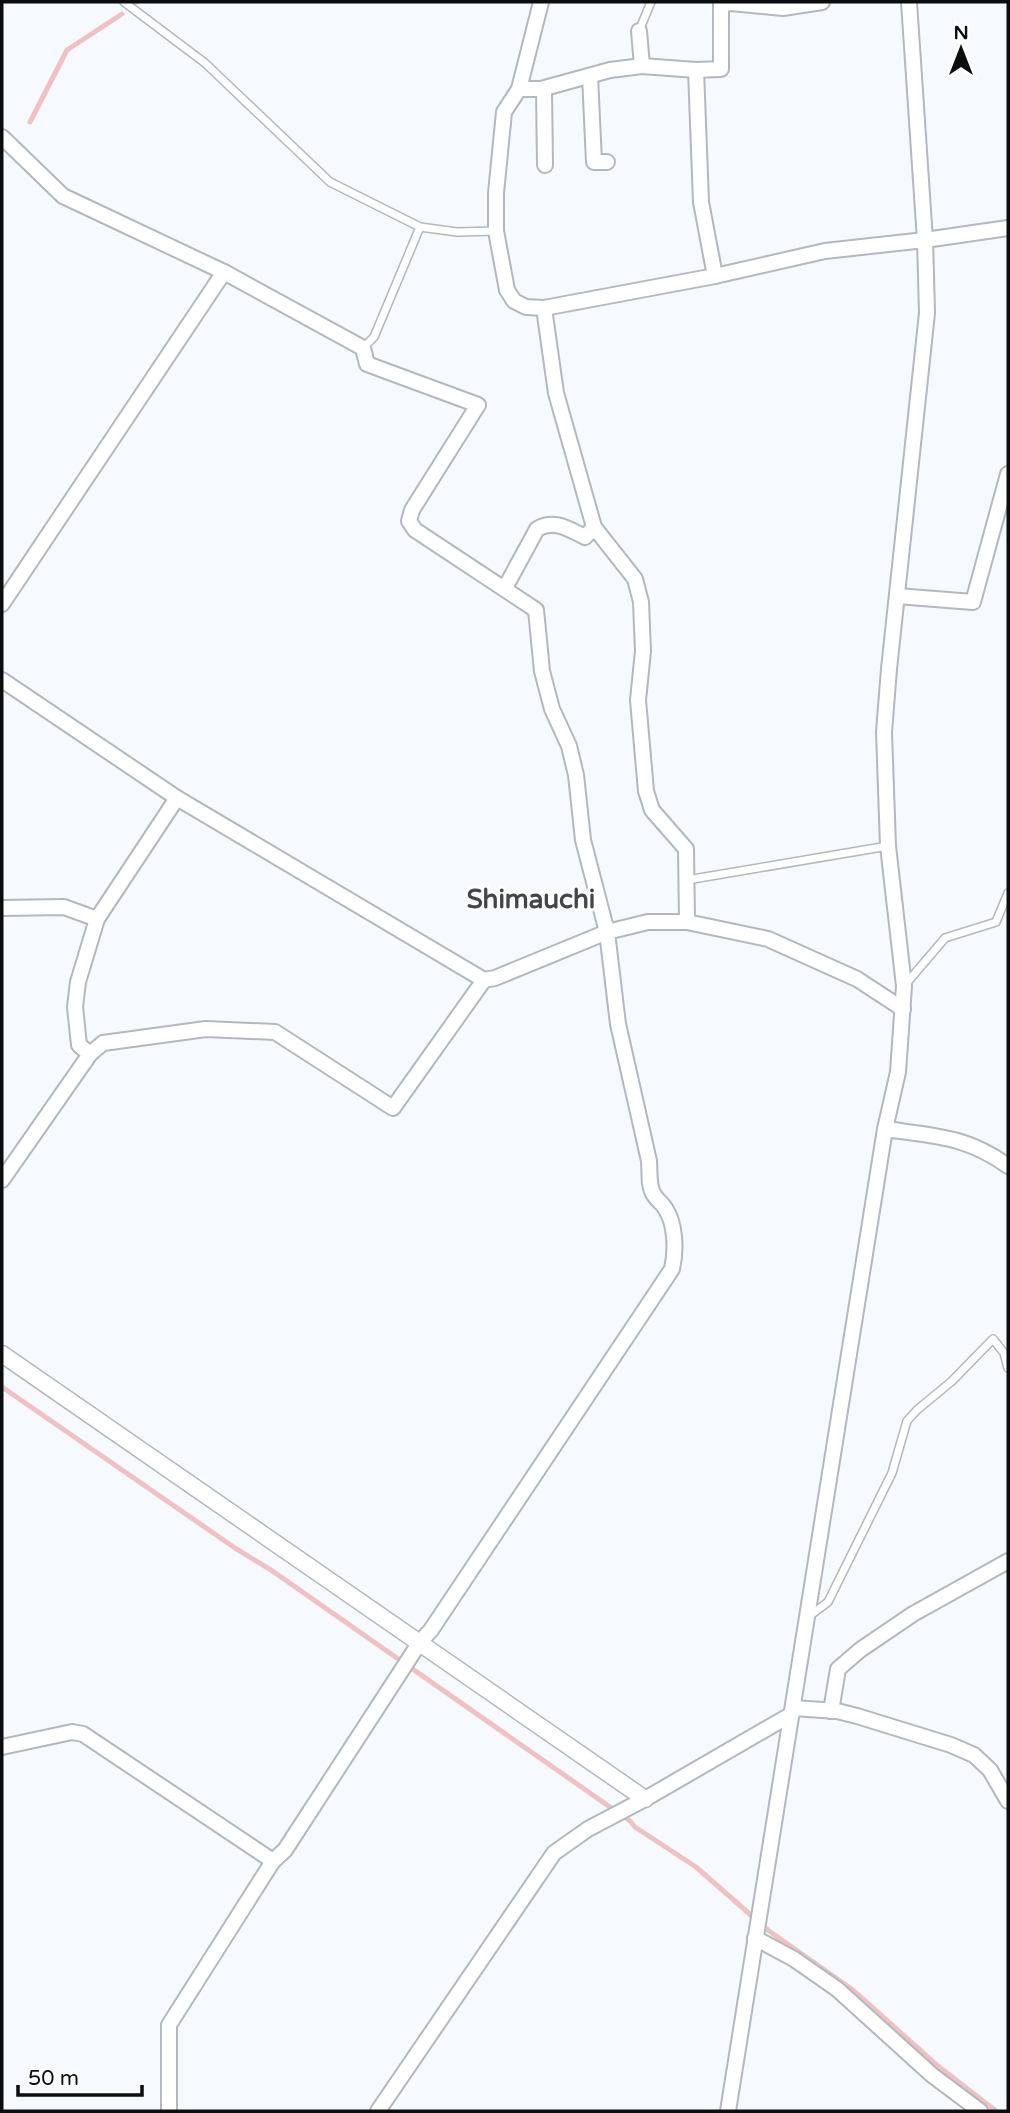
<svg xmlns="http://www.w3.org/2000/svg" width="1010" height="2113" font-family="'Varela Round',sans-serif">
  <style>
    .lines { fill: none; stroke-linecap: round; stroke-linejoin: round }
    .stream { stroke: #f1c1c2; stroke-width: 5 }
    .service-casing { stroke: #b2b8c0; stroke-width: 10 }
    .minor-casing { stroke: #b2b8c0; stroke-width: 18 }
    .tertiary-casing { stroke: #b2b8c0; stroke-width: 19 }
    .service { stroke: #fff; stroke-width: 7 }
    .minor { stroke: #fff; stroke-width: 14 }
    .tertiary { stroke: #fff; stroke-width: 16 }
    .labels { text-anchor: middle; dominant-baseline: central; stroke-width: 6; stroke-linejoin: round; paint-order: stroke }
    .quarter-label { font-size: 26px; font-weight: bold; fill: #41464d; stroke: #fff }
  </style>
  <rect width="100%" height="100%" fill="#f6fafe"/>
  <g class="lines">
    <g class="stream">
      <path d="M136,2H137"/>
      <path d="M30,122L67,50L122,14"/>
      <path d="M2,1387L235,1548L271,1570L630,1821L635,1827L696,1867L769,1931L853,1990L938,2066L996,2111"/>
    </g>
    <defs>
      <g id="service">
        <path d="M124,2L205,63L330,182L420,227L457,232L496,231"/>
        <path d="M639,31L651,2"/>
        <path d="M363,348L374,337L420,227"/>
        <path d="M687,880L888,846"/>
        <path d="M905,985L945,938L996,922L1008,893"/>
        <path d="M808,1617L828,1602L892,1473L907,1421L917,1410L952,1381L993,1339L1004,1353L1008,1368"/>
      </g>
      <g id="minor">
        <path d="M541,2L519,89L504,112L496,193V231L507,290L514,301L526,307L544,308L715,276L825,251L925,240L1008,228"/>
        <path d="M639,31L642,66"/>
        <path d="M696,70L701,202L715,276"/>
        <path d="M590,76L594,162H607"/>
        <path d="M519,89H541L610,70L642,66L696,70L721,69V5L731,3L783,8L822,2"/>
        <path d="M544,89L545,165"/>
        <path d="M2,137L63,196L224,272L363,348L367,364L478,405L412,510L409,521L415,530L536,610L542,671L552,709L569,746L576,775L583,840L607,932L618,1024L649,1161C650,1172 648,1186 654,1195C657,1200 662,1203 665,1208C676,1224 676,1251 672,1269L431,1630L420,1642L285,1850L273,1861L169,2025V2111"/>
        <path d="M544,308L556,393L594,527L635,579L641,602L643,651L638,700L646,791L652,810L686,849L687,922"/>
        <path d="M505,588L537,529C555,519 568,529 585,537L594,527"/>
        <path d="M897,596L973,602L1008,474"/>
        <path d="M2,604L224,272"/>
        <path d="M2,680L177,798L484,980L495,978L607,932L648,922H687L768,939L857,979L903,1009"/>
        <path d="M2,908L64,907L97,919"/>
        <path d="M90,1054L79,1045L75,1007L78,982L97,919L177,798"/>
        <path d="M885,1129C935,1136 966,1136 1008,1166"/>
        <path d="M2,1180L90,1054L103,1043L206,1029L275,1032L393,1108L484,980"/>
        <path d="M793,1708L837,1711L857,1716L951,1745L974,1755L990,1770L1008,1801"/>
        <path d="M831,1711L838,1669L860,1650L913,1614L1008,1561"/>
        <path d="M2,1747L72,1732L83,1734L273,1861"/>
        <path d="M755,1938L794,1959L837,1989L932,2075L980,2111"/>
        <path d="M378,2111L554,1853L588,1829L645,1799L792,1714"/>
        <path d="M728,2111L885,1129L898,1072L904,986L888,846L884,732L889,669L927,313L925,240L909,2"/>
      </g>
      <path id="tertiary" d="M2,1354L645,1799"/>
    </defs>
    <use href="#service" class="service-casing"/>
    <use href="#minor" class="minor-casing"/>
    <use href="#tertiary" class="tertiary-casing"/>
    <use href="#service" class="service"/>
    <use href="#minor" class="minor"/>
    <use href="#tertiary" class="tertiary"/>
  </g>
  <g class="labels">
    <g class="quarter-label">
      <text x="531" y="899">Shimauchi</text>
    </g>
  </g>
  <rect width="1010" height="2113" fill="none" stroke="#0b0d0f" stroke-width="7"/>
  <g transform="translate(961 49)" stroke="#ffffff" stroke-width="5" paint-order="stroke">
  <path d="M0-5L12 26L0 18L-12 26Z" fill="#0b0d0f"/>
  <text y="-10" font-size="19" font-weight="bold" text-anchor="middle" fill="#0b0d0f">N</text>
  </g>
  <path d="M18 2085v10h124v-10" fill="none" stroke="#0b0d0f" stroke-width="3.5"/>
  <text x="28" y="2085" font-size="21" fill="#0b0d0f" stroke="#ffffff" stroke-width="5" paint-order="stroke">50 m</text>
</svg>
